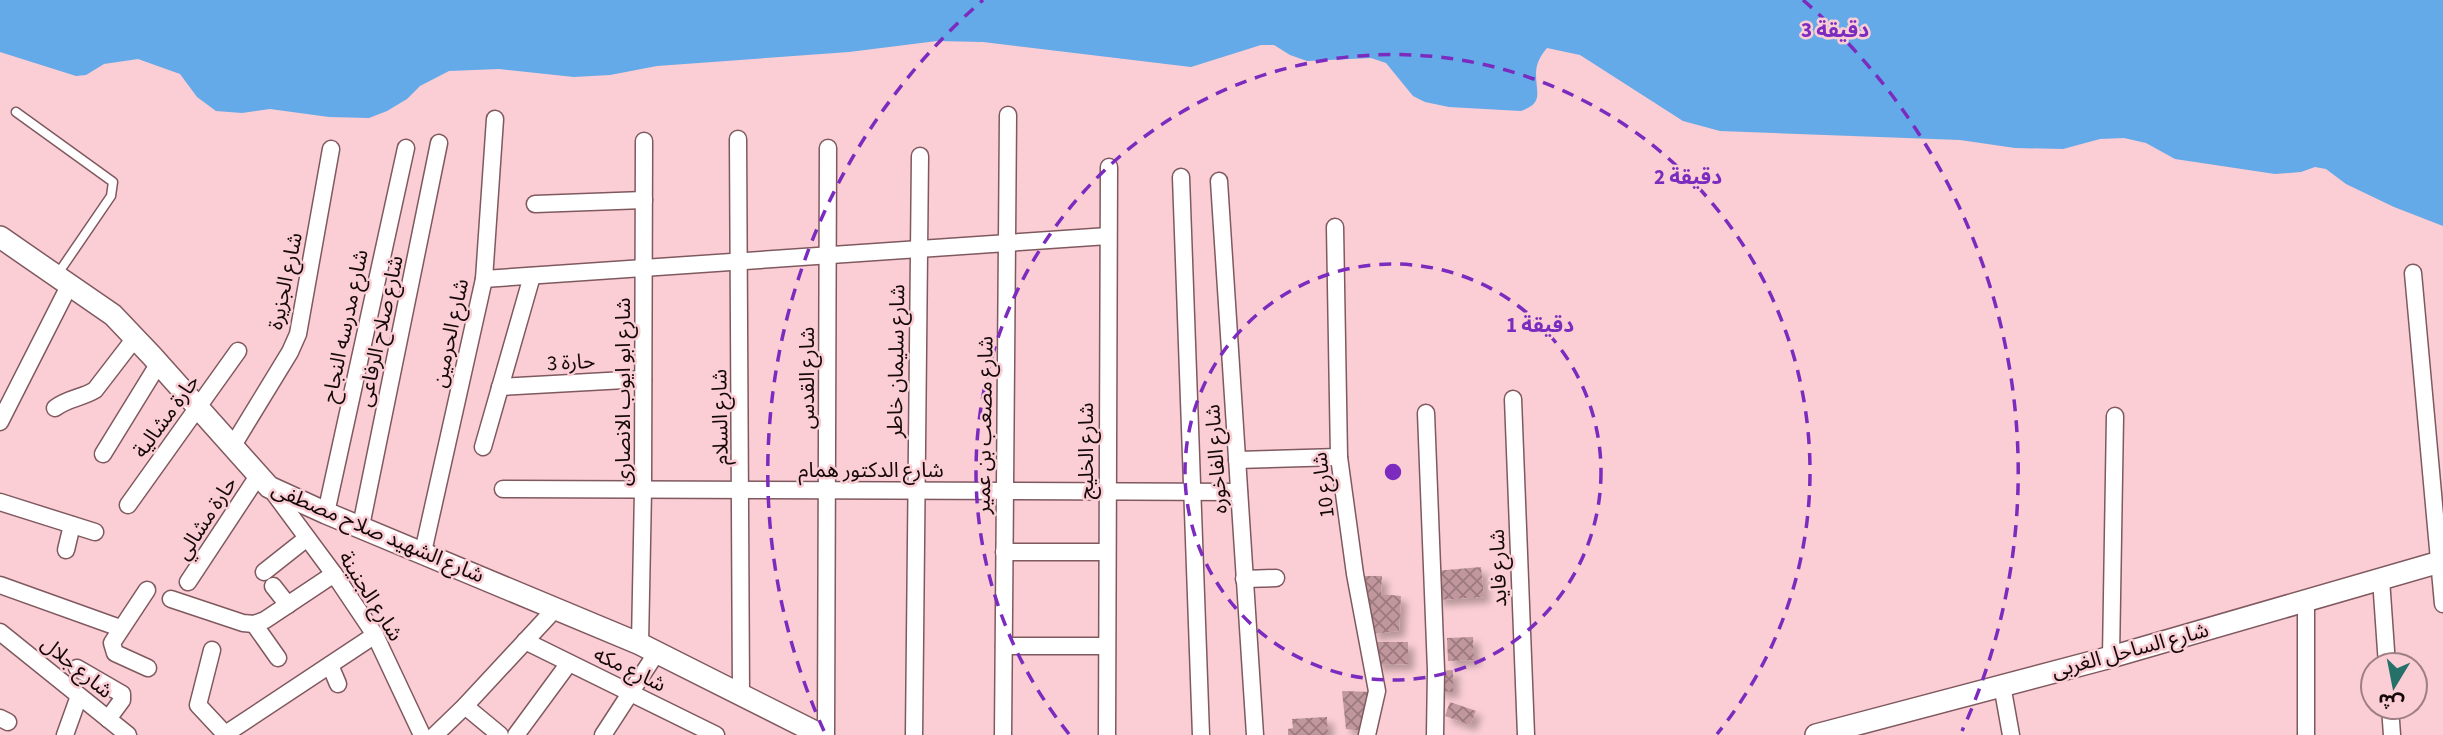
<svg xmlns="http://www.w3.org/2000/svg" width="2443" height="735" font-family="'Source Sans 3','Noto Sans Arabic',sans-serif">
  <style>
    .water { fill: #64a9e8 }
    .building { fill: url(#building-cross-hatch); filter: url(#shadow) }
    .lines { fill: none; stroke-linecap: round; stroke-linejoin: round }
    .lane-casing { stroke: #7f595f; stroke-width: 11 }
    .street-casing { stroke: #7f595f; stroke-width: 19 }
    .secondary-casing { stroke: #7f595f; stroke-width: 24 }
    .lane { stroke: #fff; stroke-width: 8 }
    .street { stroke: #fff; stroke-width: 16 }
    .secondary { stroke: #fff; stroke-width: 21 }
    .ring { fill: none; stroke: #7b2cbf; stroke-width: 3.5; stroke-dasharray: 12 9 }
    .labels { text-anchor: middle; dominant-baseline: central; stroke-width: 5; stroke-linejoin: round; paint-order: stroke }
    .street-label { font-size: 21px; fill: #15080a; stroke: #faced4 }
    .centre { fill: #7b2cbf; stroke: #faced4; stroke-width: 3.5 }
    .ring-label { font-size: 21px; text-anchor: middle; font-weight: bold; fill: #7b2cbf; stroke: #faced4; stroke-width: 5; stroke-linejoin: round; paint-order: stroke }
  </style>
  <defs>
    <pattern id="building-cross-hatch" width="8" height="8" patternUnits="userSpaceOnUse" patternTransform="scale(1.75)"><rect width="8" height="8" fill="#c1979e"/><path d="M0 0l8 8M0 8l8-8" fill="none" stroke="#9c797f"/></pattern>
    <filter id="shadow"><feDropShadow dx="6" dy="6" stdDeviation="3.5" flood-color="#0004"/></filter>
  </defs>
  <rect width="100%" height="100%" fill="#faced4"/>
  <path class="water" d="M0,0H2443V226L2394,207L2346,184L2326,169L2315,167L2301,172L2275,174L2175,159L2146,143L2124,138L2100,139L2063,149L2015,148L1960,140L1720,131L1683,121L1580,55L1547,48C1541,55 1536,63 1536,74C1536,93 1544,103 1521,111L1449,107L1425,102L1413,96L1386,63L1371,58L1307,61L1290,55L1274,45H1261L1191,67L983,42L937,41L849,52L657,66L610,75L574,77L499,69L449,71L420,86L407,99L387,111L369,118L329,117L270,109L242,113L216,111L197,97L180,74L138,59L104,64L86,75L76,76L0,52Z"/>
  <g class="building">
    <path d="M1481,567L1484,597L1437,600L1435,571Z"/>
    <path d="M1363,576H1382L1381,594L1401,596L1399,631L1372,634Z"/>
    <path d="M1473,637L1474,660L1448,661L1447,638Z"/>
    <path d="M1374,642H1408V664L1375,665Z"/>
    <path d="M1453,670V692L1438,691V671Z"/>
    <path d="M1342,691L1371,692L1363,731L1346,729Z"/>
    <path d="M1450,702L1476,711L1470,725L1445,716Z"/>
    <path d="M1327,717L1328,735H1288V729L1293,728L1292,719Z"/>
  </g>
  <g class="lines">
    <defs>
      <path id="lane" d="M16,112L113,182L111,196L57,275"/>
      <g id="street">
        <path d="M738,139L741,695"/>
        <path d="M1181,177L1201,735"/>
        <path d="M1219,181L1255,735"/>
        <path d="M535,204L644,200"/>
        <path d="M1335,227L1339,457L1355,574L1377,691L1367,735"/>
        <path d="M2413,273L2443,604"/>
        <path d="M484,279L1108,236"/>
        <path d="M500,387L643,379"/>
        <path d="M1513,399L1526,735"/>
        <path d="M55,408C68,398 82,398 95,390L135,338"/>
        <path d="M1426,413L1436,670L1435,735"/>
        <path d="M0,422L70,284"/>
        <path d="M232,447L290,352L298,334L331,149"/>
        <path d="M483,447L532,276"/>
        <path d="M103,454L159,363"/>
        <path d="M1237,460L1339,457"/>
        <path d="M271,489L334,574L375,635L422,735"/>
        <path d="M503,489L1239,492"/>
        <path d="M0,502L95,532"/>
        <path d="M128,505L238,351"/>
        <path d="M326,513L406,148"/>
        <path d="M361,526L439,143"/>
        <path d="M66,550L72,525"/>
        <path d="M423,552L484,279L495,119"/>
        <path d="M1004,552H1107"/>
        <path d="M264,572L307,538"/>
        <path d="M1244,579L1276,578"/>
        <path d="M2381,579L2387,665"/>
        <path d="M188,582L258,476"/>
        <path d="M0,585L120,628"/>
        <path d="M273,586L288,605"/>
        <path d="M147,590L112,643L115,653L148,668"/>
        <path d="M171,599L243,623L254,624L265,620L334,574"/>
        <path d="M254,624L278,658"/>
        <path d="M0,632L128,735"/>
        <path d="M525,641L716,735"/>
        <path d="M640,644L643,490L644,141"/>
        <path d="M1004,646H1106"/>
        <path d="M212,650L198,705L226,735"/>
        <path d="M2111,657L2115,416"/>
        <path d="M330,665L338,684"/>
        <path d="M77,668L122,694V700L108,719"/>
        <path d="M2002,685L2011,735"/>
        <path d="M465,706L500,735"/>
        <path d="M2390,707L2392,735"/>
        <path d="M0,718L8,722"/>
        <path d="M65,735L79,696"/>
        <path d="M224,735L375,635"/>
        <path d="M435,735L465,706L556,608"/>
        <path d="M516,735L569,663"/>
        <path d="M603,735L657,652"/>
        <path d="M826,735L828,148"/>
        <path d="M914,735L920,156"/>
        <path d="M1003,735L1008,115"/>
        <path d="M1107,735L1109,167"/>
        <path d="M2306,735V601"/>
      </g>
      <g id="secondary">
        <path d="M0,237L113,315L152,356L269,487L326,513L640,644L821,735"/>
        <path d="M1816,735L2111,657L2443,561"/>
      </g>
    </defs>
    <use href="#lane" class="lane-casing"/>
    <use href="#street" class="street-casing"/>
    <use href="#secondary" class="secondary-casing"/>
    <use href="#lane" class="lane"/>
    <use href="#street" class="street"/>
    <use href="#secondary" class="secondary"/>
  </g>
  <g class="ring">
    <circle cx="1393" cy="472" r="208"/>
    <path d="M1069 734A417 417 0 1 1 1717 734"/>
    <path d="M824 731A625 625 0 0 1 983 0M1803 0A625 625 0 0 1 1962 731"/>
  </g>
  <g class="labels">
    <g class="street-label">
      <text transform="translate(285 281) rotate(-78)">شارع الجزيرة</text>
      <text transform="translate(345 326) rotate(-78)">شارع مدرسه النجاح</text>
      <text transform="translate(380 331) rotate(-78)">شارع صلاح الرفاعى</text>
      <text transform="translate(450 333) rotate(-78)">شارع الحرمين</text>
      <text transform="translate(896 361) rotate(-89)">شارع سليمان خاطر</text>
      <text transform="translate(571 362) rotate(-3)">حارة 3</text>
      <text transform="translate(807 378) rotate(-90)">شارع القدس</text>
      <text transform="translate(623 392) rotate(-90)">شارع ابو ايوب الانصارى</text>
      <text transform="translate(166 416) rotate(-54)">حارة مشالية</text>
      <text transform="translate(720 417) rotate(-91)">شارع السلام</text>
      <text transform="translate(984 425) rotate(-89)">شارع مصعب بن عمير</text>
      <text transform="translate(1086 451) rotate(-90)">شارع الخليج</text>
      <text transform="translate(1216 459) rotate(-94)">شارع الفاخوره</text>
      <text x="871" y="470">شارع الدكتور همام</text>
      <text transform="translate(1323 485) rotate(-97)">شارع 10</text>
      <text transform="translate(206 518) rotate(-57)">حارة مشالي</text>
      <text transform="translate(378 532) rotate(23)">شارع الشهيد صلاح مصطفى</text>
      <text transform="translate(1498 568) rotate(-92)">شارع فايد</text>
      <text transform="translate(371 596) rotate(58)">شارع الجنينة</text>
      <text transform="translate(2130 650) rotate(-15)">شارع الساحل الغربى</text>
      <text transform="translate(77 667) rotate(39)">شارع جلال</text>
      <text transform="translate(630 669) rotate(26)">شارع مكه</text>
    </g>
  </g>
  <circle cx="1393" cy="472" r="10" class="centre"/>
  <g class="ring-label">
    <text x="1835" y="37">3 دقيقة</text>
    <text x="1688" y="184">2 دقيقة</text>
    <text x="1540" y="332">1 دقيقة</text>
  </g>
  <g transform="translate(2394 686) rotate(190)"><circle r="33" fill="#faced4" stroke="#9e7f83" stroke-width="2"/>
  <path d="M0-5L12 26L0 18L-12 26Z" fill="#26706a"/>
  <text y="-10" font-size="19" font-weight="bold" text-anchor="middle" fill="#15080a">ش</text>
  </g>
</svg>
